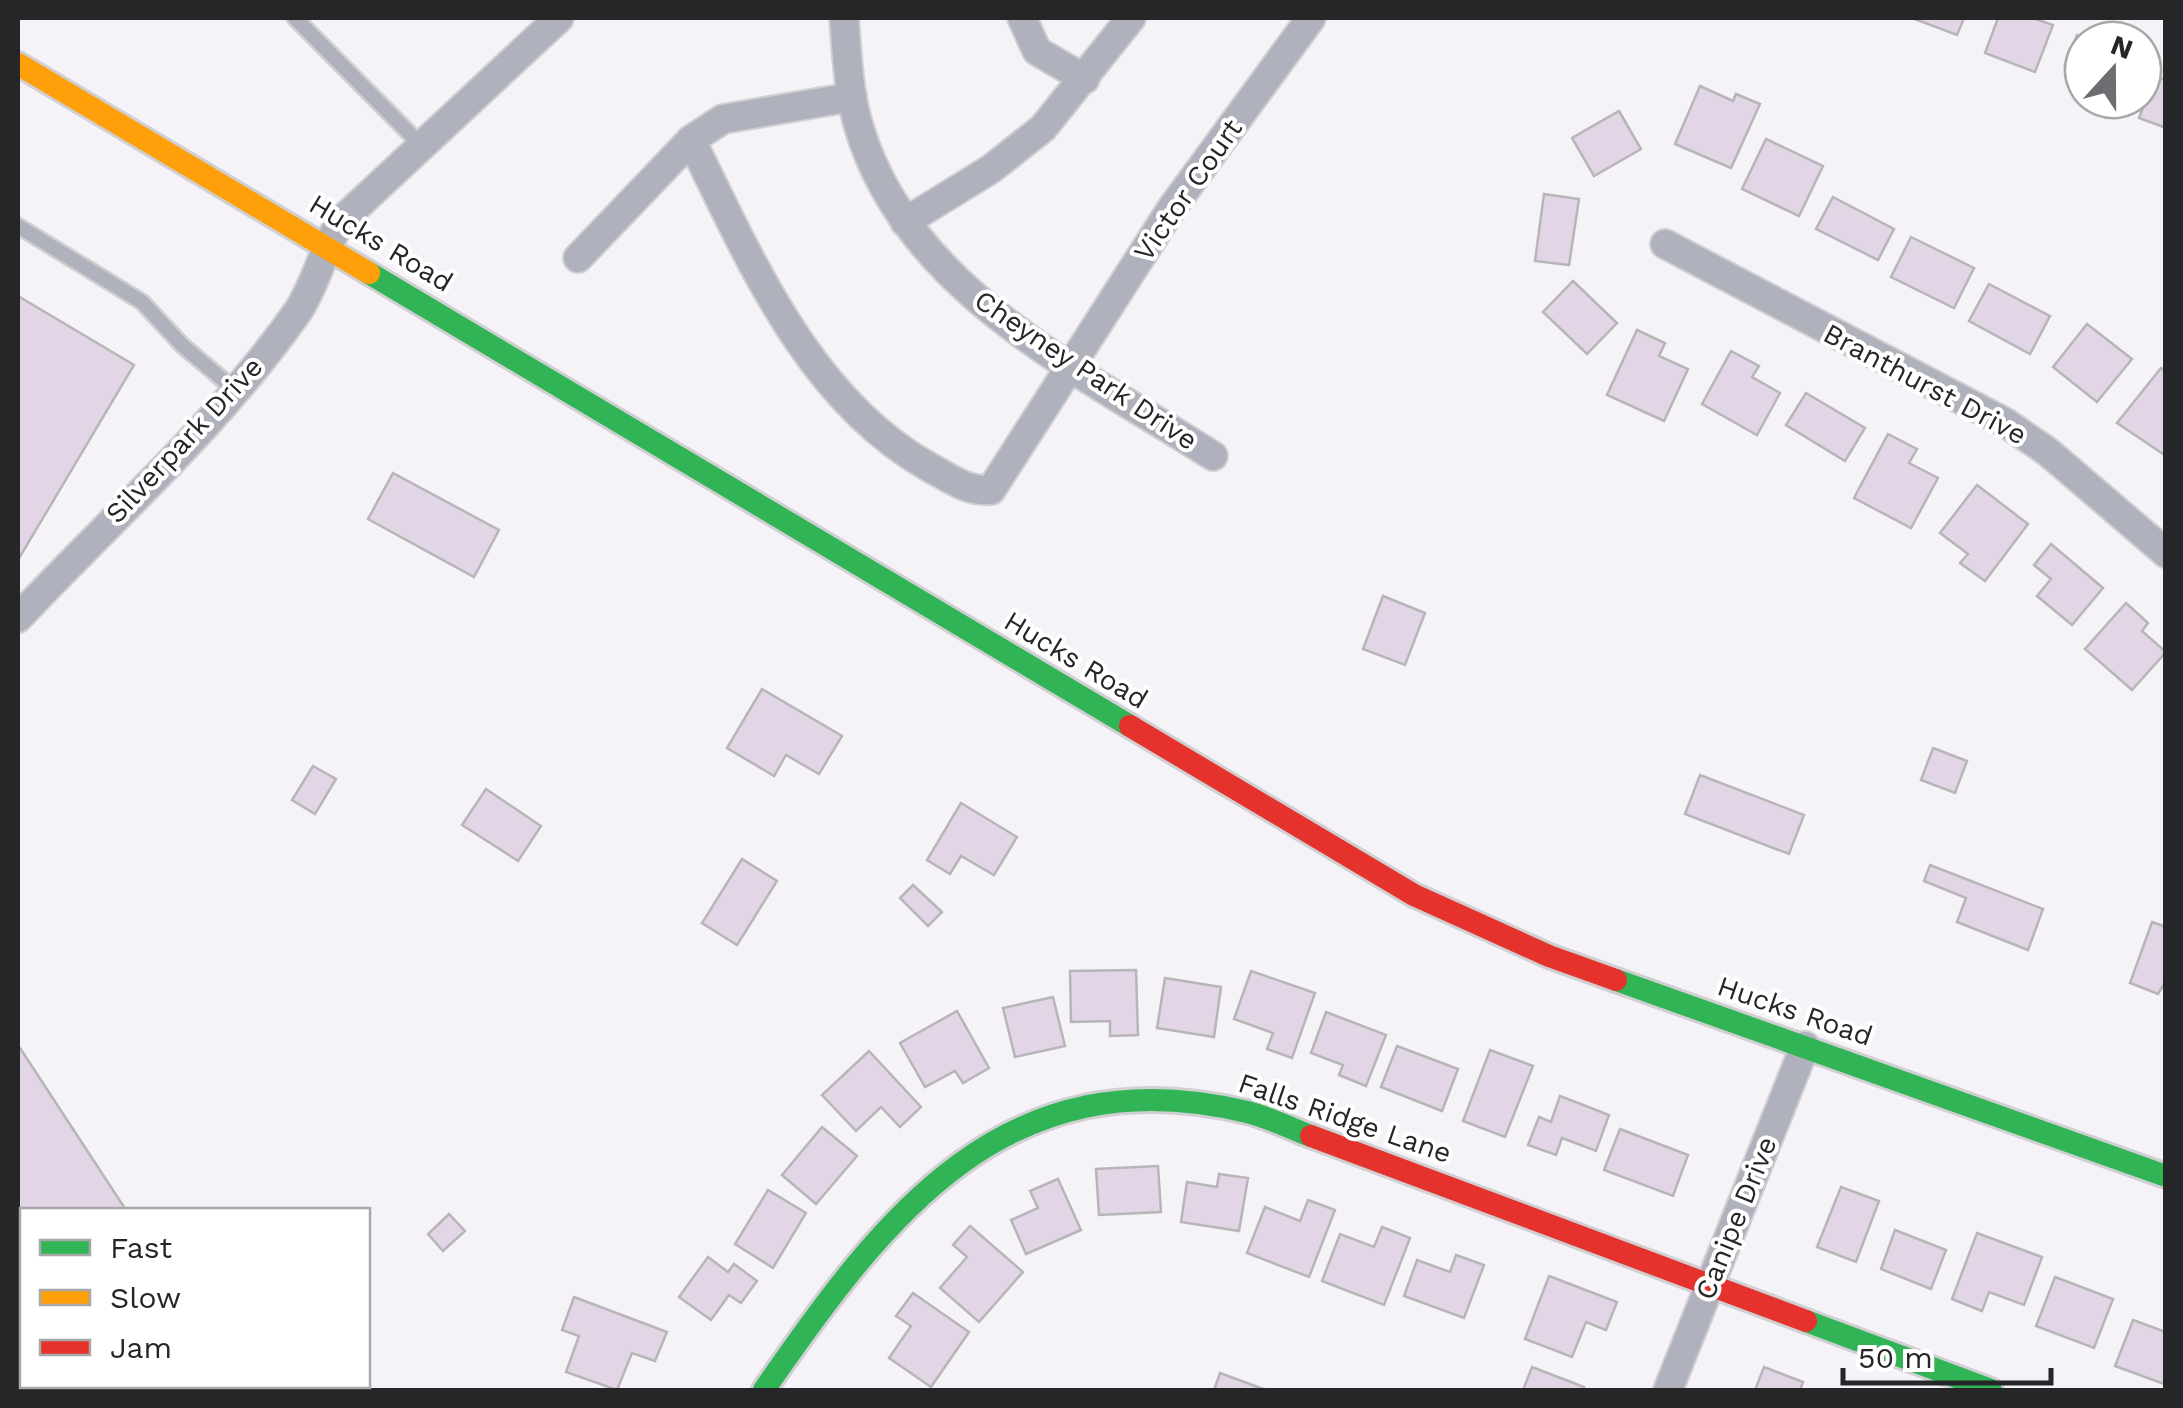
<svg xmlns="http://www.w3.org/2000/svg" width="2183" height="1408" font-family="'Work Sans',sans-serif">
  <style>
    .building { fill: #e2d5e6; stroke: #b7b5b8; stroke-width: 2.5 }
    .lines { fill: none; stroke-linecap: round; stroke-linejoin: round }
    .lane-casing { stroke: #d0cfd2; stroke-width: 19 }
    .street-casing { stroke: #d0cfd2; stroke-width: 32 }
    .fast-casing { stroke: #d0cfd2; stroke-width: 28 }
    .slow-casing { stroke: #d0cfd2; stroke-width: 28 }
    .jam-casing { stroke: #d0cfd2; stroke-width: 28 }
    .lane { stroke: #afb2bd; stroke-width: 14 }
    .street { stroke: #afb2bd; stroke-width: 28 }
    .fast { stroke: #30b455; stroke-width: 22 }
    .slow { stroke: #ff9f0a; stroke-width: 22 }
    .jam { stroke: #e5322d; stroke-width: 22 }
    .labels { text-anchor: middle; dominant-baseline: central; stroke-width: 8; stroke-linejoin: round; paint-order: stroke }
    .street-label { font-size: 28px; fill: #262528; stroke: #fff }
  </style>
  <rect width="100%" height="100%" fill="#f5f3f8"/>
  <g class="building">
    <path d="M1912,18H1964L1957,35Z"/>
    <path d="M1998,18H2033L2053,25L2035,72L1985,53Z"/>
    <path d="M2077,35L2091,40H2083V72L2065,66Z"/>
    <path d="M2155,76L2166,80V128L2139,118Z"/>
    <path d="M1700,86L1733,101L1736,94L1760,104L1731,168L1675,144Z"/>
    <path d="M1619,111L1641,149L1594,176L1572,138Z"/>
    <path d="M1766,139L1823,166L1799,216L1742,189Z"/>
    <path d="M1544,194L1579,199L1569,265L1535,261Z"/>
    <path d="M1833,197L1894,229L1878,260L1816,229Z"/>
    <path d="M1911,237L1974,268L1954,308L1891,277Z"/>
    <path d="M1573,281L1617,323L1587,354L1543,312Z"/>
    <path d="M1989,284L2050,316L2030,354L1969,321Z"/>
    <path d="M18,296L134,365L18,560Z"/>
    <path d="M2087,324L2132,359L2097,402L2053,367Z"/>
    <path d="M1637,330L1665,343L1659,356L1688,369L1664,421L1607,395Z"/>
    <path d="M1731,351L1759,366L1752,377L1780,393L1757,435L1702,404Z"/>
    <path d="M2161,368L2166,372V456L2117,423Z"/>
    <path d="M1806,393L1865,428L1845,461L1786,425Z"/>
    <path d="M1888,434L1917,449L1909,463L1938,478L1911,528L1854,498Z"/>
    <path d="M393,473L499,530L474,577L368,519Z"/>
    <path d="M1977,485L2028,524L1985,581L1960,563L1968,554L1940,533Z"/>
    <path d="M2051,544L2103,588L2072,625L2037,596L2051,579L2034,565Z"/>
    <path d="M1383,596L1425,613L1405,665L1363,649Z"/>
    <path d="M2126,603L2148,623L2142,631L2166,652L2132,690L2085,649Z"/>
    <path d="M762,689L842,736L819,774L786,755L774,776L727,748Z"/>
    <path d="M1933,748L1967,761L1955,793L1921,780Z"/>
    <path d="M313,766L336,779L315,814L292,800Z"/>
    <path d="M1700,775L1804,815L1789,854L1685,814Z"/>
    <path d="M486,789L541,826L518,861L462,825Z"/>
    <path d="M961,803L1017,837L994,875L961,856L950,874L927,860Z"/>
    <path d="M742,859L777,881L737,945L702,923Z"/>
    <path d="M1930,865L2043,909L2028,950L1957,922L1966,898L1924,881Z"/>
    <path d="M913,885L942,912L928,926L900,898Z"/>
    <path d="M2152,922L2166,927V981L2158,994L2130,983Z"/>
    <path d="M1136,970L1138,1035L1110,1036V1021L1071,1022L1070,971Z"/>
    <path d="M1251,971L1315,993L1292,1058L1267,1049L1273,1033L1234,1019Z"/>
    <path d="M1165,978L1221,987L1214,1037L1157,1028Z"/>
    <path d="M1053,997L1065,1046L1015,1057L1003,1008Z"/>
    <path d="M957,1011L989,1068L963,1083L955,1071L925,1087L900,1043Z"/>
    <path d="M1326,1012L1386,1035L1366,1086L1339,1075L1343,1065L1311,1053Z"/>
    <path d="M18,1045L126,1210H22V1386H51L43,1390H18Z"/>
    <path d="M1397,1046L1458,1069L1442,1111L1381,1087Z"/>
    <path d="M1490,1050L1533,1066L1505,1137L1463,1121Z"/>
    <path d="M869,1051L921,1107L900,1127L881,1107L856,1131L822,1095Z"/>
    <path d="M1560,1096L1609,1115L1596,1151L1562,1138L1556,1155L1528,1145L1539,1117L1551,1122Z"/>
    <path d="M822,1127L857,1156L816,1204L782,1175Z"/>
    <path d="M1620,1129L1688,1155L1673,1196L1604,1170Z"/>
    <path d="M1158,1166L1161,1212L1099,1215L1096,1169Z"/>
    <path d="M1219,1174L1248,1178L1239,1231L1181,1222L1187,1182L1217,1187Z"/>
    <path d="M1058,1179L1081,1230L1026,1254L1011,1220L1038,1208L1030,1191Z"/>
    <path d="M1841,1187L1879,1201L1856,1262L1817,1247Z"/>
    <path d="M768,1190L806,1213L773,1268L735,1244Z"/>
    <path d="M1308,1200L1335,1210L1309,1277L1247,1253L1265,1207L1300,1221Z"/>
    <path d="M449,1214L465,1231L443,1251L428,1234Z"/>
    <path d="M970,1226L1023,1272L979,1322L940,1288L967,1257L953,1245Z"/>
    <path d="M1382,1227L1410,1238L1384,1305L1322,1281L1340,1234L1374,1247Z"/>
    <path d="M1895,1230L1946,1250L1931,1289L1881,1269Z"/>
    <path d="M1977,1233L2042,1257L2024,1305L1989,1292L1982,1311L1952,1299Z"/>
    <path d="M1456,1255L1484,1265L1464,1318L1404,1296L1417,1260L1450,1272Z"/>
    <path d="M708,1257L728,1272L734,1264L757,1281L741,1303L729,1295L711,1320L679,1297Z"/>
    <path d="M1549,1276L1617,1302L1606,1330L1586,1322L1572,1357L1525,1339Z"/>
    <path d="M2055,1277L2113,1299L2094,1348L2036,1326Z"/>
    <path d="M913,1293L969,1332L931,1387L889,1358L911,1326L896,1316Z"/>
    <path d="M574,1297L667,1332L655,1361L632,1353L617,1390L566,1372L579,1336L562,1330Z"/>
    <path d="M2133,1320L2166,1332L2164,1384L2115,1366Z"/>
    <path d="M1532,1367L1584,1387L1583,1390H1523Z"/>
    <path d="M1764,1367L1803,1382L1800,1390H1755Z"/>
    <path d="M1220,1373L1266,1390H1214Z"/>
  </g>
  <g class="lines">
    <defs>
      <g id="lane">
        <path d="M295,18L422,146"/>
        <path d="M18,226L142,302L182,345L236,391"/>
      </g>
      <g id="street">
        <path d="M844,18C847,53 848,89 858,124C905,289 1079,370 1213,456"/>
        <path d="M1022,18L1037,51L1085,79"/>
        <path d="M691,140C750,259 808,399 929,467C950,478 967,492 991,490L1172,208L1311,18"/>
        <path d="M905,222L991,169L1043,128L1131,18"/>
        <path d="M1665,244L2006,423L2048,452L2166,553"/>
        <path d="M578,258L691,140L723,119L852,97"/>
        <path d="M18,618C112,518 219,424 298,311C316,284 323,249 341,221L559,18"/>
        <path d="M1668,1390L1805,1046"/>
      </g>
      <g id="fast">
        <path d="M369,273L1130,726"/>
        <path d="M1616,980L2166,1176"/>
        <path d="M1806,1321L1991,1390"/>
        <path d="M764,1390C885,1215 1006,1054 1247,1112C1268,1117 1290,1128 1311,1136"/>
      </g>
      <path id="slow" d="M18,64L369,273"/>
      <g id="jam">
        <path d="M1130,726L1414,895L1549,956L1616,980"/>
        <path d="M1311,1136L1806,1321"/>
      </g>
    </defs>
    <use href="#lane" class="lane-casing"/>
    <use href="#street" class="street-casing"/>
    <use href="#fast" class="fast-casing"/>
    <use href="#slow" class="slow-casing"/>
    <use href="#jam" class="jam-casing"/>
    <use href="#lane" class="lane"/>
    <use href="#street" class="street"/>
    <use href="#fast" class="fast"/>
    <use href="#slow" class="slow"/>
    <use href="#jam" class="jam"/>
  </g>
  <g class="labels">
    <g class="street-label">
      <text transform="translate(1188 190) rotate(-55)">Victor Court</text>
      <text transform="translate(381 243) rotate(31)">Hucks Road</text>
      <text transform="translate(1086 370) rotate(34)">Cheyney Park Drive</text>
      <text transform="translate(1925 384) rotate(28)">Branthurst Drive</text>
      <text transform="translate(184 440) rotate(-47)">Silverpark Drive</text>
      <text transform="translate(1076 660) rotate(31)">Hucks Road</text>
      <text transform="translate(1795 1011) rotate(19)">Hucks Road</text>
      <text transform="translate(1345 1118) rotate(19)">Falls Ridge Lane</text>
      <text transform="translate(1736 1218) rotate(-68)">Canipe Drive</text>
    </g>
  </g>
  <rect width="2183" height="1408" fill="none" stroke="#262528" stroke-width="40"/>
  <rect x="20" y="1208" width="350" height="180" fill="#ffffff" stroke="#a8a8a9" stroke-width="2.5"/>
  <rect x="40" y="1240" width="50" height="15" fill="#30b455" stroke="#a8a8a9" stroke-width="2.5"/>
  <text x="110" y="1258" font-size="30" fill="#262528">Fast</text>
  <rect x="40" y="1290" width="50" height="15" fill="#ff9f0a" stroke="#a8a8a9" stroke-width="2.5"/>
  <text x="110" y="1308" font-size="30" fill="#262528">Slow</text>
  <rect x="40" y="1340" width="50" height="15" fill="#e5322d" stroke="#a8a8a9" stroke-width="2.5"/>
  <text x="110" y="1358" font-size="30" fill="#262528">Jam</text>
  <g transform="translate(2113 70) rotate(21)"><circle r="48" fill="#ffffff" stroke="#a8a8a9" stroke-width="2.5"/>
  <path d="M0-8L18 38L0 25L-18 38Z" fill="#6e6d71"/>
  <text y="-15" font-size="28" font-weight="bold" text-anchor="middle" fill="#262528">N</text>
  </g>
  <path d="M1843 1368v15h208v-15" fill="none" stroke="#262528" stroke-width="5"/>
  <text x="1858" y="1368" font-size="30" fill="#262528" stroke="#ffffff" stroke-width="8" paint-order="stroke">50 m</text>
</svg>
